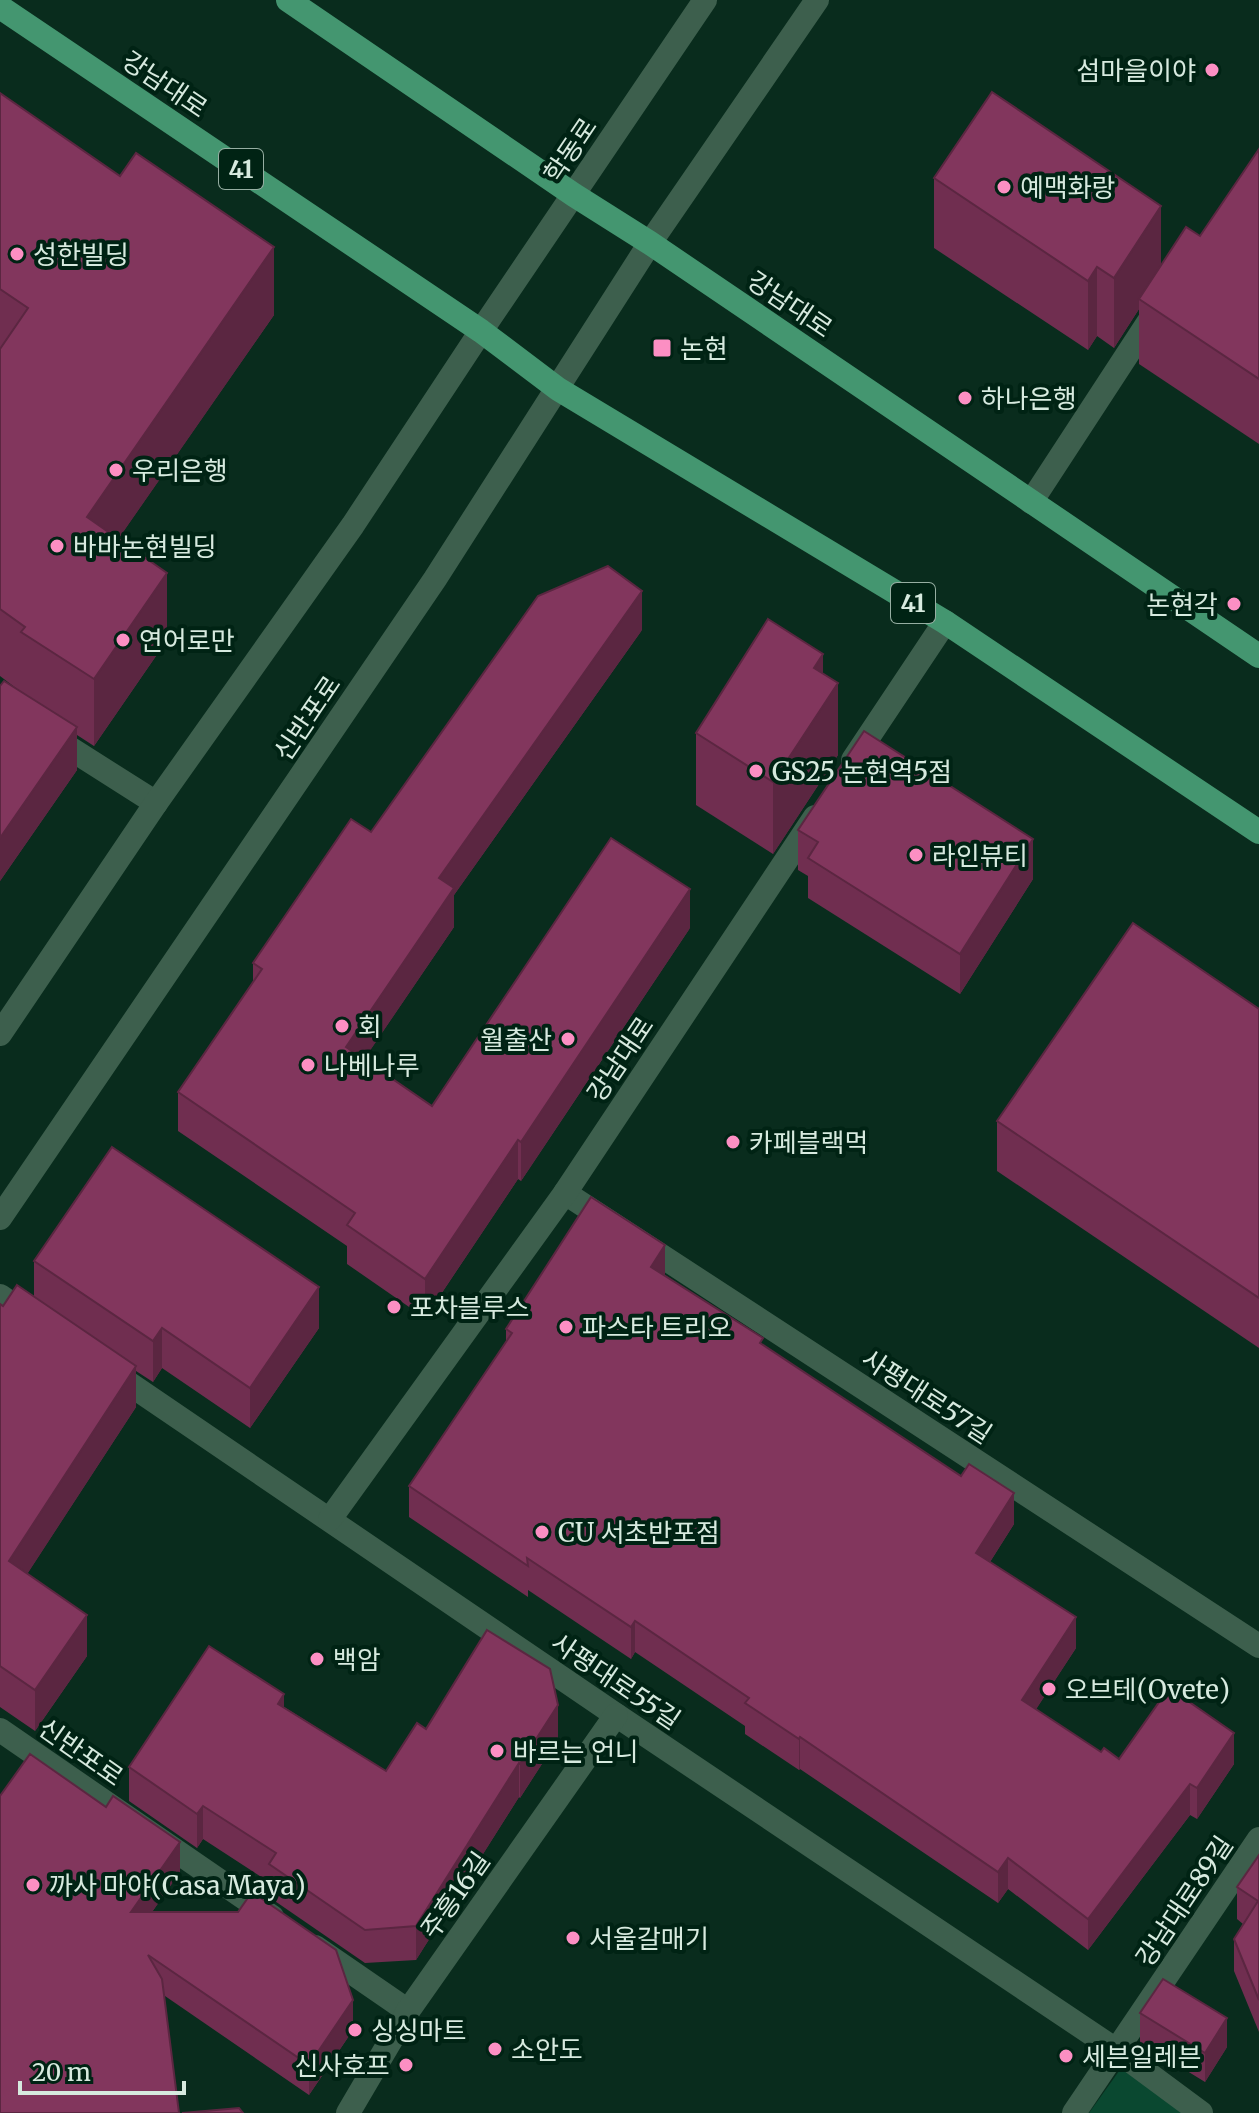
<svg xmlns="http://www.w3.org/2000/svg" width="1259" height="2113" font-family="Merriweather,'Noto Sans KR',serif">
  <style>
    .green { fill: #0a4830 }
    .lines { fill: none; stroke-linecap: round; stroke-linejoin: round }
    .street { stroke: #3d5f4d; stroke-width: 24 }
    .secondary { stroke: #3d5f4d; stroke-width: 24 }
    .primary { stroke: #449670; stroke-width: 24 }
    .wall { fill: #702e50 }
    .shaded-wall { fill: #5b2641 }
    .building { fill: #82365d; stroke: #5b2641; stroke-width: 2 }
    .poi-dot { fill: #fc8fc3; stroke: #002314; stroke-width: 3 }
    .labels { text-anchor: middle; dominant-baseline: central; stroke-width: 8; stroke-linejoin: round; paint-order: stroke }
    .shield { fill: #002314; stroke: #96aea2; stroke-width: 2 }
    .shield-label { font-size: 24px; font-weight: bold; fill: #d7eadf }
    .poi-label { font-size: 26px; fill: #d7eadf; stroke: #002314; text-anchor: start }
    .street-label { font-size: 26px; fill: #d7eadf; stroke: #002314 }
  </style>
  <rect width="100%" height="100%" fill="#092c1d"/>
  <path class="green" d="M1127,2060L1200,2113H1089Z"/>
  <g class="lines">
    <g class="street">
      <path d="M1031,502L1157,309"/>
      <path d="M0,704L156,803"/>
      <path d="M853,760L945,622"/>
      <path d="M565,1193L1259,1646"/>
      <path d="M0,1296L32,1318"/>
      <path d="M109,1370L616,1715L1116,2050L1201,2113"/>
      <path d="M330,1519L565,1193L815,817"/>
      <path d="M0,1730L272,1917"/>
      <path d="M315,1947L408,2011"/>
      <path d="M348,2113L408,2011L616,1715"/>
      <path d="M1074,2113L1259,1839"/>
    </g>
    <g class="secondary">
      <path d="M0,1034L156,803L353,525L481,331L705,0"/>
      <path d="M0,1218L435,579L650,243L817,0"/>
    </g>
    <g class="primary">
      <path d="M288,0L574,195L650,243L1259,656"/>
      <path d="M0,7L481,331L558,389L945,622L1259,832"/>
    </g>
  </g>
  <g class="wall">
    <path d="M0,93L274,315L118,539L167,640L94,746L77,735V770L0,881V686L21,692L0,676Z"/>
    <path d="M1259,149V444L1139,364V309L1114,348L1097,336L1088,350L934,248V178L1161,265L1200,236Z"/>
    <path d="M642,630L454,895V927L364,1059L432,1106L690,928L521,1181L518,1179L425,1318L347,1264V1246L178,1131V1092L253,982V963L371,832Z"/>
    <path d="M696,733L838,755L773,854L696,805Z"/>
    <path d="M798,830L1033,879L960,994L808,898V876L798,870Z"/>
    <path d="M1259,1009V1348L997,1171V1121Z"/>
    <path d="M34,1261L319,1328L250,1428L162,1368L153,1382L136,1371V1407L27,1574L87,1656L35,1731L0,1707V1304L3,1306L34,1297Z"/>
    <path d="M665,1275L1014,1524L990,1562L1076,1648L1036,1709L1101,1752L1119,1759L1234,1764L1197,1819L1190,1815L1088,1950L1008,1889L998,1903L800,1769L799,1770L745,1734V1726L635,1652L631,1659L528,1590V1597L409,1517V1486L506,1342V1329Z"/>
    <path d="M284,1707L386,1771L426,1729L558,1739L520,1798L519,1797L416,1960L365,1963L269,1897V1882L203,1839L197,1848L129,1801V1767Z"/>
    <path d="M1259,1855V2032L1234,1971V1939L1243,1924L1237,1919V1887Z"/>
    <path d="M180,1872L152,1912L353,2030L309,2095L165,1996L0,2113Z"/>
    <path d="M1140,2013L1227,2047L1205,2082L1140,2042Z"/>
  </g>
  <g class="shaded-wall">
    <path d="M1161,206V275L1139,299V309L1114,348V278Z"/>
    <path d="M274,247V315L87,584V517Z"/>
    <path d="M1097,267V336L1088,350V281Z"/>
    <path d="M167,573V640L94,746V679Z"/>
    <path d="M642,591V630L454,895V927L346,1086V1047L439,878Z"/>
    <path d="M823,654V706L838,683V755L773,854V782L814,668Z"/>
    <path d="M77,727V770L0,881V838Z"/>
    <path d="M1033,839V879L960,994V954Z"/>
    <path d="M690,889V928L521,1181V1142Z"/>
    <path d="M518,1140V1179L425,1318V1279Z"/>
    <path d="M665,1245V1276L651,1267Z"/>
    <path d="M319,1287V1328L250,1428V1388Z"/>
    <path d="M162,1328V1368L153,1382V1341Z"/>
    <path d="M136,1366V1407L9,1602V1561Z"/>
    <path d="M1014,1493V1524L976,1584V1553Z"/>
    <path d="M87,1615V1656L35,1731V1690Z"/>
    <path d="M1076,1617V1648L1022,1731V1700Z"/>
    <path d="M635,1621V1652L631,1659V1627Z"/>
    <path d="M284,1694V1728L278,1704Z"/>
    <path d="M558,1705V1739L520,1798V1764Z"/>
    <path d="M1234,1733V1764L1197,1819V1788Z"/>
    <path d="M800,1737V1769L799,1770V1739Z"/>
    <path d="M519,1763V1797L416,1960V1926Z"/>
    <path d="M1190,1784V1815L1088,1950V1919Z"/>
    <path d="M203,1806V1839L197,1848V1814Z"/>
    <path d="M180,1842V1872L131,1942V1912Z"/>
    <path d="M1008,1858V1889L998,1903V1872Z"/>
    <path d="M353,2000V2030L309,2095V2065Z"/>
    <path d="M1227,2018V2047L1205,2082V2053Z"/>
  </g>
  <g class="building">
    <path d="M992,92L1161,206L1114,278L1097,267L1088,281L934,178Z"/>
    <path d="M0,93L120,176L136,153L274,247L87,517L167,573L94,679L21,632L25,627L0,609V349L28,308L0,289Z"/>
    <path d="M1259,149V379L1139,299L1186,227L1200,236Z"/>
    <path d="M608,566L642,591L439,878L454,888L346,1047L432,1106L611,838L690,889L521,1142L518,1140L425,1279L347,1225L355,1213L178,1092L262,969L253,963L351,819L371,832L538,596Z"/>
    <path d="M768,619L823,654L814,668L838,683L773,782L696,733Z"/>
    <path d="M4,681L77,727L0,838V686Z"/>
    <path d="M864,731L1033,839L960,954L808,858L818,842L798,830Z"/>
    <path d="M1133,923L1259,1009V1298L997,1121Z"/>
    <path d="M112,1147L319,1287L250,1388L162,1328L153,1341L34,1261Z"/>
    <path d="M591,1197L665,1245L651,1267L763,1338L760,1343L961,1476L969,1464L1014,1493L976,1553L1076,1617L1022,1700L1101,1752L1104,1748L1119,1759L1169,1688L1234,1733L1197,1788L1190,1784L1088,1919L1008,1858L998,1872L800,1737L799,1739L745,1703L749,1698L635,1621L631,1627L527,1558L528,1566L409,1486L512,1333L506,1329Z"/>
    <path d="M17,1285L136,1366L9,1561L87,1615L35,1690L0,1666V1304L3,1306Z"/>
    <path d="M487,1630L550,1669L558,1705L520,1764L519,1763L416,1926L365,1930L269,1864L276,1853L203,1806L197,1814L129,1767L209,1646L284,1694L278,1704L386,1771L417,1723L426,1729Z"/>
    <path d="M30,1754L106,1807L113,1796L180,1842L131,1912H238L252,1892L336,1950L353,2000L309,2065L148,1955L162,1979L179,2113H0V1796Z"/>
    <path d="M1259,1855V2000L1234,1939L1258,1901L1237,1887Z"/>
    <path d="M1163,1979L1227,2018L1205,2053L1140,2013Z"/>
    <path d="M239,2108L243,2113H182Z"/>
  </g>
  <g class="poi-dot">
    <circle cx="1212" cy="70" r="8"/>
    <circle cx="1004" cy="187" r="8"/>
    <circle cx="17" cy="254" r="8"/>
    <rect x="652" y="338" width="20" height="20" rx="4"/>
    <circle cx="965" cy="398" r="8"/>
    <circle cx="116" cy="470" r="8"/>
    <circle cx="57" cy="546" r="8"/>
    <circle cx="1234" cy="604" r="8"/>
    <circle cx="123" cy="640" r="8"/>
    <circle cx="756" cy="771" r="8"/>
    <circle cx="916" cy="855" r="8"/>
    <circle cx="342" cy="1026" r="8"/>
    <circle cx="568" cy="1039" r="8"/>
    <circle cx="308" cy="1065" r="8"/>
    <circle cx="733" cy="1142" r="8"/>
    <circle cx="394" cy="1307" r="8"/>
    <circle cx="566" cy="1327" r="8"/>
    <circle cx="542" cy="1532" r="8"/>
    <circle cx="317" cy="1659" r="8"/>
    <circle cx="1049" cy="1689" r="8"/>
    <circle cx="497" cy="1751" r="8"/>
    <circle cx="33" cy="1885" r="8"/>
    <circle cx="573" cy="1938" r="8"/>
    <circle cx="355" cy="2030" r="8"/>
    <circle cx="495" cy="2049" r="8"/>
    <circle cx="1066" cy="2056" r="8"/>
    <circle cx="406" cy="2065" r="8"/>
  </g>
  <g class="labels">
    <g class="shield">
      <rect x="219" y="149" width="44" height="40" rx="6"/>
      <rect x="891" y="583" width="44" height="40" rx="6"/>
    </g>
    <g class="shield-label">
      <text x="241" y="169">41</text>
      <text x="913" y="603">41</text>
    </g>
    <g class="poi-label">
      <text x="1196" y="70" text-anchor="end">섬마을이야</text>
      <text x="1020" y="187">예맥화랑</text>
      <text x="33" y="254">성한빌딩</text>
      <text x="680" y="348">논현</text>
      <text x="981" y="398">하나은행</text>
      <text x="132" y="470">우리은행</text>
      <text x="73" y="546">바바논현빌딩</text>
      <text x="1218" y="604" text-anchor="end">논현각</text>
      <text x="139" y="640">연어로만</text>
      <text x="772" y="771">GS25 논현역5점</text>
      <text x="932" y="855">라인뷰티</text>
      <text x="358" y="1026">회</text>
      <text x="552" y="1039" text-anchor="end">월출산</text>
      <text x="324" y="1065">나베나루</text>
      <text x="749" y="1142">카페블랙먹</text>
      <text x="410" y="1307">포차블루스</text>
      <text x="582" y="1327">파스타 트리오</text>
      <text x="558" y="1532">CU 서초반포점</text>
      <text x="333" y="1659">백암</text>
      <text x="1065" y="1689">오브테(Ovete)</text>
      <text x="513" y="1751">바르는 언니</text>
      <text x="49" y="1885">까사 마야(Casa Maya)</text>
      <text x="589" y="1938">서울갈매기</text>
      <text x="371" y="2030">싱싱마트</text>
      <text x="511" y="2049">소안도</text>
      <text x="1082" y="2056">세븐일레븐</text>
      <text x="390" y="2065" text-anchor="end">신사호프</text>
    </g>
    <g class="street-label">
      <text transform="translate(165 84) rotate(34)">강남대로</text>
      <text transform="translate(570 150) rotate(-56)">학동로</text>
      <text transform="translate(790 304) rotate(34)">강남대로</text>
      <text transform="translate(307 718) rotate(-56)">신반포로</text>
      <text transform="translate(620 1059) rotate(-56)">강남대로</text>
      <text transform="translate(927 1396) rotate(33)">사평대로57길</text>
      <text transform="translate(616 1681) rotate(34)">사평대로55길</text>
      <text transform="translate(81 1752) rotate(35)">신반포로</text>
      <text transform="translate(455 1895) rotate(-55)">주흥16길</text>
      <text transform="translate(1184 1901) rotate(-56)">강남대로89길</text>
    </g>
  </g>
  <path d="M20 2081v12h164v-12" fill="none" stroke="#d7eadf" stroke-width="4"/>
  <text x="32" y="2081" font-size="24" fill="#d7eadf" stroke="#002314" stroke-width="6" paint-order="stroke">20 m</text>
</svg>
